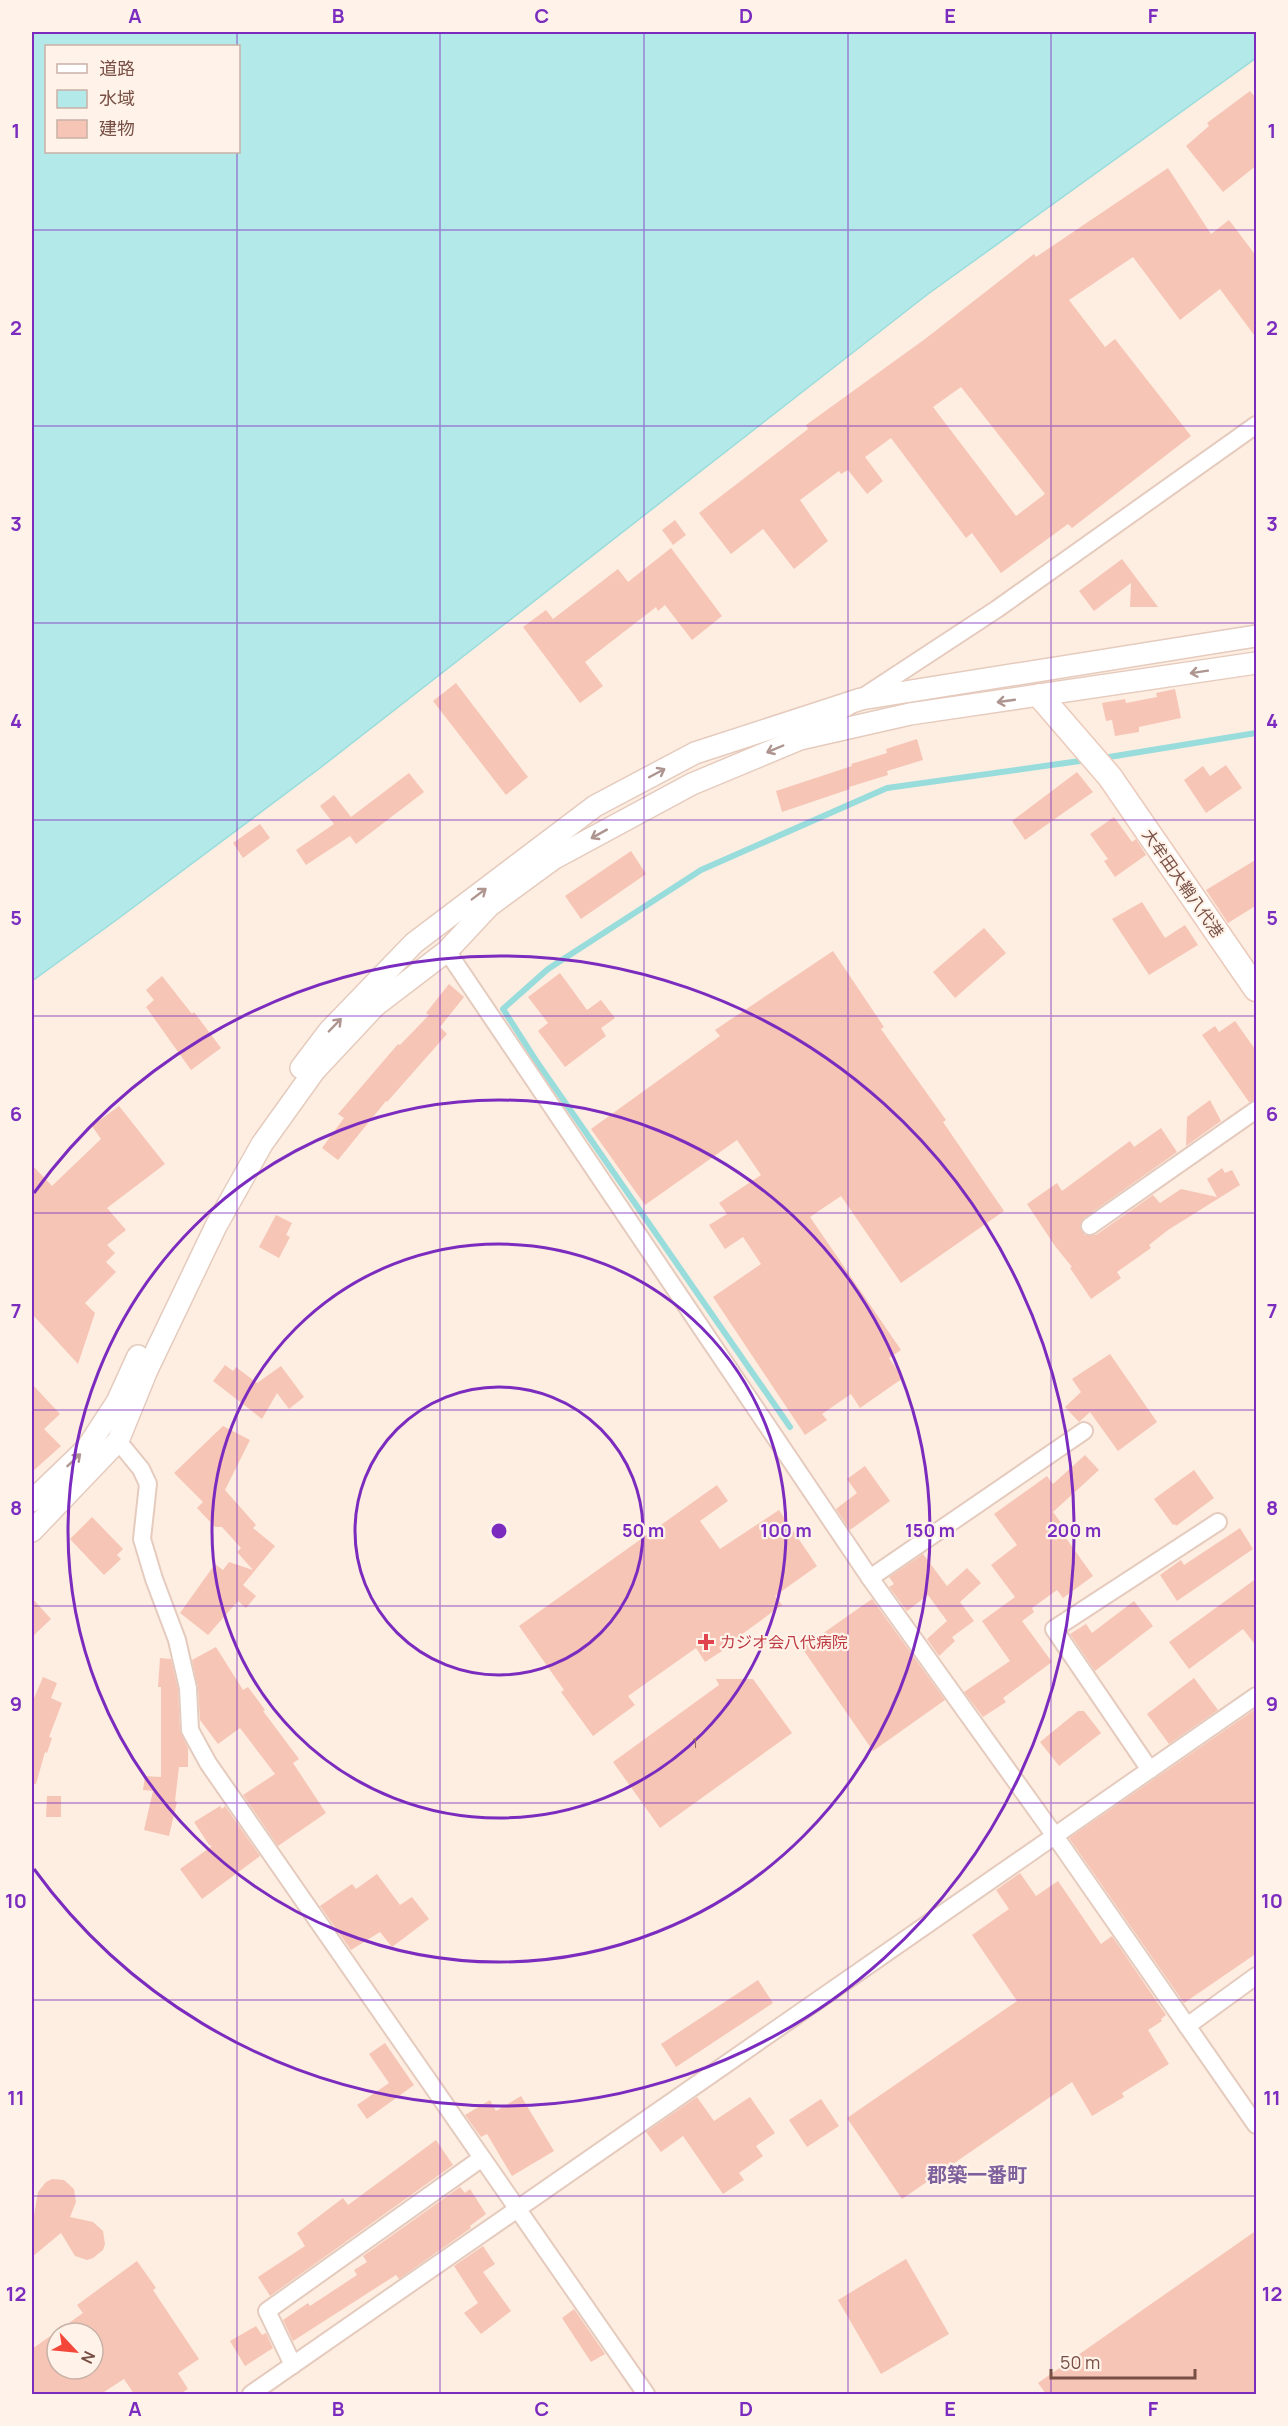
<svg xmlns="http://www.w3.org/2000/svg" width="1288" height="2426" font-family="Manrope,'Noto Sans JP',sans-serif">
  <style>
    .water { fill: #b4e9e9; stroke: #99dcdc; stroke-width: 1.5; fill-rule: evenodd }
    .lines { fill: none; stroke-linecap: round; stroke-linejoin: round }
    .stream { stroke: #99dcdc; stroke-width: 6 }
    .building { fill: #f6c5b6; fill-rule: evenodd }
    .minor-casing { stroke: #e5cbbe; stroke-width: 20 }
    .tertiary-casing { stroke: #e5cbbe; stroke-width: 24 }
    .secondary-casing { stroke: #ebcabb; stroke-width: 27 }
    .minor { stroke: #fff; stroke-width: 16 }
    .tertiary { stroke: #fff; stroke-width: 21 }
    .secondary { stroke: #fff; stroke-width: 24 }
    .oneway { stroke: #ae958f }
    .grid { fill: none; stroke: #7b2cbf; stroke-width: 1.5; stroke-opacity: 0.55 }
    .ring { fill: none; stroke: #7b2cbf; stroke-width: 3 }
    .health-dot { fill: #e0444e; stroke: #fff3e9; stroke-width: 2 }
    .labels { text-anchor: middle; dominant-baseline: central; stroke-width: 4.5; stroke-linejoin: round; paint-order: stroke }
    .number-label { font-size: 14px; fill: #986c61 }
    .street-label { font-size: 16px; fill: #784f45; stroke: #fff3e9 }
    .health-label { font-size: 16px; fill: #be3a42; stroke: #fff3e9; text-anchor: start }
    .quarter-label { font-size: 20px; font-weight: bold; fill: #7e609c; stroke: #fff3e9 }
    .centre { fill: #7b2cbf; stroke: #fff3e9; stroke-width: 3 }
    .ring-label { font-size: 18px; text-anchor: middle; font-weight: bold; fill: #7b2cbf; stroke: #fff3e9; stroke-width: 4.5; stroke-linejoin: round; paint-order: stroke }
    .neatline { fill: none; stroke: #7b2cbf; stroke-width: 2 }
    .grid-label { font-size: 20px; text-anchor: middle; font-weight: bold; fill: #7b2cbf }
  </style>
  <rect width="100%" height="100%" fill="#feeee1"/>
  <path class="water" d="M32,32H1256V58L928,294L320,768L115,921L32,981ZM46,46H238V152H46Z"/>
  <g class="lines">
    <g class="stream">
      <path d="M1103,758L1256,733"/>
      <path d="M790,1427L537,1062L503,1009L548,969L701,870L887,788L1087,760"/>
    </g>
  </g>
  <g class="building">
    <path d="M1250,91L1257,99V165L1223,192L1186,146L1209,126L1207,123Z"/>
    <path d="M1168,168L1211,234L1229,220L1257,257V339L1220,289L1180,320L1133,257L1069,300L1105,347L1115,339L1191,436L1072,528L1068,524L1001,573L972,533L966,538L891,438L865,457L883,481L867,494L848,470L841,474L839,471L800,500L828,541L794,569L763,529L731,554L699,513L808,429L806,425L925,339L1034,254L1036,257ZM961,387L1045,494L1016,516L933,407Z"/>
    <path d="M675,520L686,535L673,545L662,530Z"/>
    <path d="M671,548L722,616L692,640L665,605L658,611L656,607L585,662L603,686L580,703L523,627L546,610L553,619L618,569L628,582Z"/>
    <path d="M1122,559L1158,607H1130L1131,583L1094,611L1079,591Z"/>
    <path d="M456,683L528,777L506,795L433,701Z"/>
    <path d="M1175,689L1181,718L1139,727V732L1115,736L1112,720L1106,721L1102,703L1125,699L1126,703L1157,697L1156,693Z"/>
    <path d="M917,739L923,760L887,771L888,775L849,787L850,789L782,812L776,791L852,766L851,764L887,753L886,749Z"/>
    <path d="M1226,765L1242,788L1206,813L1184,780L1203,766L1210,776Z"/>
    <path d="M1077,772L1093,792L1025,840L1012,821Z"/>
    <path d="M409,773L424,792L356,844L350,836L306,865L296,850L334,824L320,806L334,795L351,817Z"/>
    <path d="M1114,817L1132,842L1136,839L1146,855L1115,877L1104,861L1108,859L1090,834Z"/>
    <path d="M260,824L270,838L243,858L233,843Z"/>
    <path d="M631,851L646,874L581,919L565,896Z"/>
    <path d="M1257,859V905L1228,923L1206,890Z"/>
    <path d="M1142,902L1165,938L1185,925L1198,945L1149,975L1112,919Z"/>
    <path d="M984,928L1006,953L955,998L933,972Z"/>
    <path d="M833,951L884,1027L881,1029L946,1120L943,1122L1004,1211L901,1283L841,1196L810,1217L901,1350L889,1358L903,1378L860,1408L851,1394L822,1414L827,1420L805,1435L713,1297L761,1264L743,1237L725,1249L709,1225L727,1214L719,1203L761,1175L737,1140L645,1205L591,1129L720,1036L715,1030Z"/>
    <path d="M560,973L587,1010L601,1000L615,1018L601,1028L606,1036L565,1067L538,1031L548,1023L528,997Z"/>
    <path d="M162,976L192,1014L194,1012L221,1048L191,1070L146,1007L154,1000L146,990Z"/>
    <path d="M449,984L464,997L440,1027L447,1034L387,1102L386,1101L338,1160L322,1148L344,1118L338,1114L398,1044L400,1045L429,1015L426,1013Z"/>
    <path d="M1235,1021L1257,1052V1100L1249,1102L1202,1035L1215,1026L1219,1032Z"/>
    <path d="M1210,1100L1221,1121L1186,1146L1187,1117Z"/>
    <path d="M119,1106L165,1164L107,1208L126,1230L107,1245L115,1253L106,1262L116,1272L85,1303L95,1313L78,1364L32,1314V1165L52,1186L101,1139L92,1126Z"/>
    <path d="M1161,1128L1177,1152L1084,1218L1080,1226L1085,1235H1096L1153,1195L1160,1203L1181,1189L1217,1197L1207,1179L1222,1168L1225,1173L1232,1170L1240,1185L1168,1230L1149,1245L1151,1248L1117,1272L1121,1278L1091,1299L1070,1268L1072,1267L1055,1246L1027,1204L1057,1183L1062,1191L1130,1141L1134,1147Z"/>
    <path d="M276,1215L292,1223L286,1235L290,1237L279,1258L259,1247Z"/>
    <path d="M1110,1354L1157,1422L1118,1451L1090,1412L1079,1422L1065,1407L1081,1392L1072,1379Z"/>
    <path d="M225,1365L233,1371L236,1367L257,1383L281,1366L304,1397L289,1409L277,1393L262,1419L213,1381Z"/>
    <path d="M32,1384L60,1414L44,1429L61,1446L32,1472Z"/>
    <path d="M223,1426L250,1440L225,1490L256,1525L253,1528L275,1546L243,1585L256,1596L246,1608L238,1601L208,1635L180,1613L215,1564L223,1570L229,1562L253,1570L237,1552L241,1548L222,1527H215L197,1508L203,1502L174,1473Z"/>
    <path d="M1085,1455L1099,1470L1053,1512L1070,1535L1066,1538L1093,1576L1063,1598L1057,1590L1032,1608L1034,1612L1022,1621L1052,1662L1003,1698L1006,1702L983,1717L964,1692L1010,1661L982,1621L1015,1597L991,1565L1017,1545L994,1514L1047,1476L1053,1484Z"/>
    <path d="M865,1466L890,1501L850,1530L836,1509L857,1493L847,1479Z"/>
    <path d="M1194,1470L1214,1498L1176,1526L1175,1524L1173,1525L1154,1499Z"/>
    <path d="M717,1485L728,1501L700,1521L720,1549L779,1510L817,1566L775,1596L782,1605L734,1640L736,1642L705,1662L696,1648L628,1696L635,1705L593,1736L561,1692L564,1690L519,1626Z"/>
    <path d="M92,1517L123,1549L117,1555L121,1559L104,1575L70,1539Z"/>
    <path d="M1240,1528L1253,1549L1177,1601L1160,1575L1181,1560L1184,1565Z"/>
    <path d="M923,1554L947,1586L967,1568L981,1583L960,1602L974,1621L952,1637L955,1641L939,1656L927,1639L947,1621L928,1595L907,1611L889,1587L894,1584L889,1577Z"/>
    <path d="M1257,1578V1647L1243,1629L1189,1669L1169,1642Z"/>
    <path d="M32,1598L51,1619L32,1637Z"/>
    <path d="M872,1599L945,1700L873,1751L802,1648Z"/>
    <path d="M1134,1601L1153,1626L1095,1671L1070,1634L1086,1624L1092,1633Z"/>
    <path d="M216,1647L243,1690L248,1687L265,1710L263,1711L299,1759L293,1763L326,1813L278,1846L243,1795L275,1774L240,1728L218,1744L200,1720L198,1688L192,1660Z"/>
    <path d="M160,1658L171,1659L178,1689L180,1731L188,1748V1767H179L175,1801L177,1802L169,1836L144,1830L153,1791L143,1790L145,1776L161,1777V1687H158Z"/>
    <path d="M43,1677L57,1683L51,1698L62,1703L49,1737L52,1738L47,1753L45,1752L36,1784H32V1703Z"/>
    <path d="M1194,1678L1218,1710L1169,1744L1147,1714Z"/>
    <path d="M716,1679H753L792,1733L660,1828L613,1762L719,1685Z"/>
    <path d="M1257,1708V1953L1184,2003L1069,1838Z"/>
    <path d="M1078,1711H1084L1101,1733L1059,1766L1040,1742Z"/>
    <path d="M47,1796H61V1817H46Z"/>
    <path d="M220,1806L222,1809L225,1806L260,1856L202,1899L180,1869L212,1846L209,1845L194,1822Z"/>
    <path d="M1020,1873L1036,1896L1058,1881L1101,1944L1112,1936L1166,2015L1161,2019L1162,2021L1148,2030L1169,2064L1122,2093L1124,2097L1092,2116L1072,2082L902,2199L847,2118L1017,2001L972,1935L1009,1909L996,1890Z"/>
    <path d="M377,1874L400,1905L412,1897L429,1919L392,1947L380,1932L351,1950L320,1906L352,1884L356,1889Z"/>
    <path d="M758,1980L773,2003L676,2067L661,2044Z"/>
    <path d="M385,2043L414,2085L367,2119L357,2105L389,2083L369,2054Z"/>
    <path d="M521,2096L554,2151L512,2176L487,2134L481,2137L465,2115L490,2100L496,2111Z"/>
    <path d="M697,2097L714,2121L750,2097L775,2133L756,2146L763,2156L739,2173L744,2180L723,2194L683,2136L661,2152L646,2132Z"/>
    <path d="M821,2099L839,2126L807,2147L789,2120Z"/>
    <path d="M436,2140L453,2165L270,2296L258,2277L305,2246L297,2233L343,2198L348,2205Z"/>
    <path d="M52,2179L64,2180L74,2189L76,2202L70,2217L93,2222L103,2231L105,2244L103,2250L93,2258L87,2260L75,2256L61,2233L32,2257V2227L38,2192L46,2182Z"/>
    <path d="M460,2187L465,2193L470,2189L486,2214L470,2226L471,2228L399,2279L396,2275L293,2341L283,2320L308,2303L310,2306L357,2275L354,2270L367,2262L363,2256Z"/>
    <path d="M1257,2230V2394H1046L1038,2383Z"/>
    <path d="M483,2246L495,2264L483,2272L511,2311L481,2334L464,2313L478,2303L454,2266Z"/>
    <path d="M906,2259L949,2334L881,2374L838,2300Z"/>
    <path d="M137,2261L156,2288L153,2290L199,2359L178,2373L188,2389L180,2394H134L124,2379L101,2394H32V2349L83,2313L77,2305ZM57,2333H93V2369H57Z"/>
    <path d="M574,2309L605,2354L591,2362L562,2318Z"/>
    <path d="M256,2326L262,2335L266,2333L273,2348L245,2366L230,2341Z"/>
  </g>
  <g class="lines">
    <defs>
      <g id="minor">
        <path d="M805,735L997,609L1256,425"/>
        <path d="M447,951L870,1578L1055,1836L1256,2125"/>
        <path d="M1090,1226L1256,1110"/>
        <path d="M118,1441L141,1469L148,1484L142,1539L154,1579L177,1640L188,1688L190,1730L208,1763L646,2394"/>
        <path d="M870,1578L1084,1431"/>
        <path d="M1150,1770L1054,1629L1218,1522"/>
        <path d="M1187,2026L1256,1976"/>
        <path d="M293,2365L267,2311L482,2158"/>
        <path d="M251,2394L1256,1696"/>
      </g>
      <g id="tertiary">
        <path d="M301,1068L329,1031L414,943L595,806L695,753L861,699L1256,636"/>
        <path d="M32,1501L87,1448L117,1402L138,1356"/>
        <path d="M32,1531L118,1441L147,1370L216,1226L262,1144L315,1070L375,1006L447,951L489,906L553,859L692,784L800,739L910,714L1256,663"/>
      </g>
      <path id="secondary" d="M1040,696L1110,777L1256,989"/>
    </defs>
    <use href="#minor" class="minor-casing"/>
    <use href="#tertiary" class="tertiary-casing"/>
    <use href="#secondary" class="secondary-casing"/>
    <use href="#minor" class="minor"/>
    <use href="#tertiary" class="tertiary"/>
    <use href="#secondary" class="secondary"/>
  </g>
  <defs><path id="oneway-shaft" d="M-6 0H5M1.5-3L5.5 0L1.5 3" fill="none" stroke-width="1.6" stroke-linecap="round" stroke-linejoin="round" transform="scale(1.5)"/></defs>
  <g class="oneway">
    <use href="#oneway-shaft" transform="translate(1199 672) rotate(171)"/>
    <use href="#oneway-shaft" transform="translate(1006 701) rotate(172)"/>
    <use href="#oneway-shaft" transform="translate(775 749) rotate(157)"/>
    <use href="#oneway-shaft" transform="translate(657 773) rotate(-28)"/>
    <use href="#oneway-shaft" transform="translate(599 834) rotate(151)"/>
    <use href="#oneway-shaft" transform="translate(479 894) rotate(-37)"/>
    <use href="#oneway-shaft" transform="translate(335 1025) rotate(-46)"/>
    <use href="#oneway-shaft" transform="translate(74 1460) rotate(-43)"/>
  </g>
  <path class="grid" d="M237,32V46M440,32V2394M644,32V2394M848,32V2394M1051,32V2394M237,152V2394M32,230H1256M32,426H1256M32,623H1256M32,820H1256M32,1016H1256M32,1213H1256M32,1410H1256M32,1606H1256M32,1803H1256M32,2000H1256M32,2196H1256"/>
  <g class="ring">
    <circle cx="499" cy="1531" r="144"/>
    <circle cx="499" cy="1531" r="287"/>
    <circle cx="499" cy="1531" r="431"/>
    <path d="M34 1193A575 575 0 1 1 34 1869"/>
  </g>
  <path class="health-dot" d="M703 1633h6v6h6v6h-6v6h-6v-6h-6v-6h6z"/>
  <g class="labels">
    <g class="number-label">
      <text x="695" y="1742">1</text>
    </g>
    <g class="street-label">
      <text transform="translate(1183 883) rotate(55)">大牟田大鞘八代港</text>
    </g>
    <g class="health-label">
      <text x="720" y="1642">カジオ会八代病院</text>
    </g>
    <g class="quarter-label">
      <text x="977" y="2174">郡築一番町</text>
    </g>
  </g>
  <circle cx="499" cy="1531" r="9" class="centre"/>
  <g class="ring-label">
    <text x="643" y="1537">50 m</text>
    <text x="786" y="1537">100 m</text>
    <text x="930" y="1537">150 m</text>
    <text x="1074" y="1537">200 m</text>
  </g>
  <rect width="1288" height="2426" fill="none" stroke="#fff3e9" stroke-width="66"/>
  <rect x="45" y="45" width="195" height="108" fill="#fff3e9" stroke="#c9b1a7" stroke-width="1.5"/>
  <rect x="57" y="64" width="30" height="9" fill="#ffffff" stroke="#c9b1a7" stroke-width="1.5"/>
  <text x="99" y="75" font-size="18" fill="#784f45">道路</text>
  <rect x="57" y="90" width="30" height="18" fill="#b4e9e9" stroke="#c9b1a7" stroke-width="1.5"/>
  <text x="99" y="105" font-size="18" fill="#784f45">水域</text>
  <rect x="57" y="120" width="30" height="18" fill="#f6c5b6" stroke="#c9b1a7" stroke-width="1.5"/>
  <text x="99" y="135" font-size="18" fill="#784f45">建物</text>
  <g transform="translate(75 2351) rotate(116)"><circle r="28" fill="#fff3e9" stroke="#c9b1a7" stroke-width="1.5"/>
  <path d="M0-4.5L10 22L0 15L-10 22Z" fill="#f4473a"/>
  <text y="-9" font-size="16" font-weight="bold" text-anchor="middle" fill="#784f45">N</text>
  </g>
  <path d="M1051 2369v9h144v-9" fill="none" stroke="#784f45" stroke-width="3"/>
  <text x="1060" y="2369" font-size="18" fill="#784f45" stroke="#fff3e9" stroke-width="4.5" paint-order="stroke">50 m</text>
  <rect x="33" y="33" width="1222" height="2360" class="neatline"/>
  <g class="grid-label">
    <text x="135" y="23">A</text>
    <text x="338" y="23">B</text>
    <text x="542" y="23">C</text>
    <text x="746" y="23">D</text>
    <text x="950" y="23">E</text>
    <text x="1153" y="23">F</text>
    <text x="16" y="138">1</text>
    <text x="1272" y="138">1</text>
    <text x="16" y="335">2</text>
    <text x="1272" y="335">2</text>
    <text x="16" y="531">3</text>
    <text x="1272" y="531">3</text>
    <text x="16" y="728">4</text>
    <text x="1272" y="728">4</text>
    <text x="16" y="925">5</text>
    <text x="1272" y="925">5</text>
    <text x="16" y="1121">6</text>
    <text x="1272" y="1121">6</text>
    <text x="16" y="1318">7</text>
    <text x="1272" y="1318">7</text>
    <text x="16" y="1515">8</text>
    <text x="1272" y="1515">8</text>
    <text x="16" y="1711">9</text>
    <text x="1272" y="1711">9</text>
    <text x="16" y="1908">10</text>
    <text x="1272" y="1908">10</text>
    <text x="16" y="2105">11</text>
    <text x="1272" y="2105">11</text>
    <text x="16" y="2301">12</text>
    <text x="1272" y="2301">12</text>
    <text x="135" y="2416">A</text>
    <text x="338" y="2416">B</text>
    <text x="542" y="2416">C</text>
    <text x="746" y="2416">D</text>
    <text x="950" y="2416">E</text>
    <text x="1153" y="2416">F</text>
  </g>
</svg>
